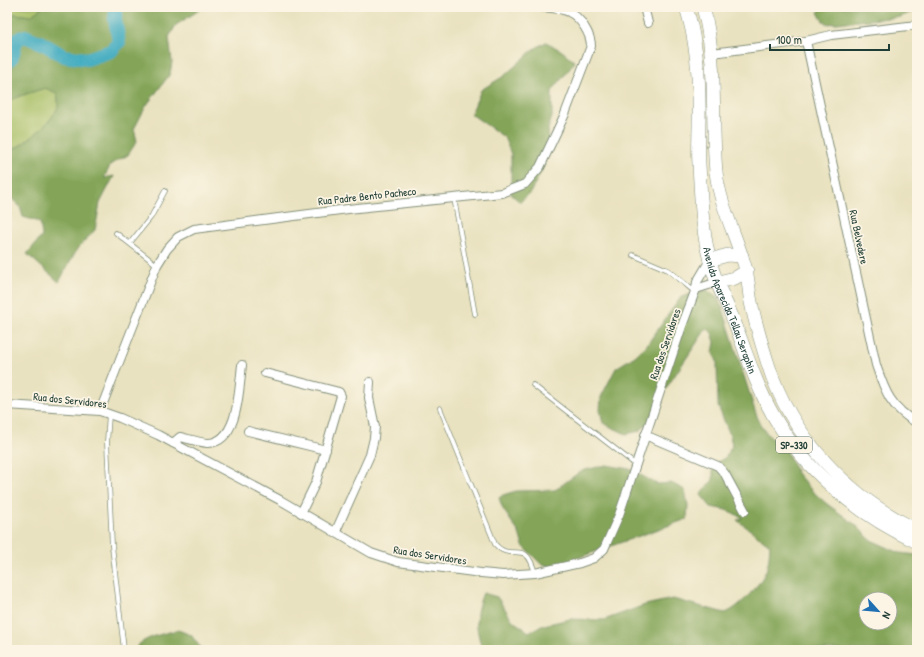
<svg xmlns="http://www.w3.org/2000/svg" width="924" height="657" font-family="'Patrick Hand',sans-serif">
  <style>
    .green { fill: #a6be63; stroke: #627e4c }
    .forest { fill: #84a559; stroke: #527146; fill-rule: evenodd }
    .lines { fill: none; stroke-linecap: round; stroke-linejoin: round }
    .river { stroke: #40abc0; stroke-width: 14 }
    .service-casing { stroke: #84907a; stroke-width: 5.5 }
    .minor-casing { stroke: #84907a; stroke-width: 10 }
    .primary-casing { stroke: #84907a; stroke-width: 14 }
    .service { stroke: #fff; stroke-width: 4 }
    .minor { stroke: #fff; stroke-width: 8 }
    .primary { stroke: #fff; stroke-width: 13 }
    .labels { text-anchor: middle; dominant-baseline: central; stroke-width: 3.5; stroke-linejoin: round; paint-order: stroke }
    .shield { fill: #fcf5e5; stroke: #617469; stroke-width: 1 }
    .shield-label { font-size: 10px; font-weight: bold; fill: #1f3d34 }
    .street-label { font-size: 11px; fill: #1f3d34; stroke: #fcf5e5 }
  </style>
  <rect width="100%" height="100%" fill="#fcf5e5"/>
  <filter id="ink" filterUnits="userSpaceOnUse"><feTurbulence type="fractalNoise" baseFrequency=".025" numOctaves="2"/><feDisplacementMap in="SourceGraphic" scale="8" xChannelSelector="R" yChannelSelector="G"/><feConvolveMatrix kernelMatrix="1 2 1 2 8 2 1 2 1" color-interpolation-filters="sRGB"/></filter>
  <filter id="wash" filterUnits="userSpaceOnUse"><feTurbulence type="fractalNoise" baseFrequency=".012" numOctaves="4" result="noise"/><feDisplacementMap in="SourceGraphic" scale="16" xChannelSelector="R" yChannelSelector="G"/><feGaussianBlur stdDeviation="0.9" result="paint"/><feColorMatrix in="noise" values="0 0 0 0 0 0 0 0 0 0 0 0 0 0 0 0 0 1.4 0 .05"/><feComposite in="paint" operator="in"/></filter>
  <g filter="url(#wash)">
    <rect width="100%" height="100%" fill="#e9e2c0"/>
    <g class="green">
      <path d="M7,7H42L31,16L7,13Z"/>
      <path d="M45,88L57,93C57,96 59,102 58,106C56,120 20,148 7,152V102L20,96Z"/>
    </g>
    <g class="forest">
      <path d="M42,7H204L176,25L169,37L172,62L170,74L146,106L134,129L137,141L128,155L111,164L104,178L114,176L100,203L95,230L77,249L59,282L27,254L42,236L40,222L23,217L20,207L7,194V152C21,148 55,120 58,106C59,102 57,96 57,93L45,88L20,96L7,102V13L31,16Z"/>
      <path d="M823,7H917V10L900,17L827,24L822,20L818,12Z"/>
      <path d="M546,42L562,51L575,62L552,91V117L548,129L549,142L544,166L530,193L520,202L511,194V154L504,137L471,114L481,90L504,76L534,49Z"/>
      <path d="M706,290L715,295L723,309L755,411L760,424L769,436L786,450L797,473L812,491L827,504L856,525L871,540L900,553L917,555V650H482C476,625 473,618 483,593L497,597L513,621L529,632L544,625L570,619L604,620L645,605L673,599L725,613C738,609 759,586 765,573C769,565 769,555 770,545L737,520L741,519L742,517L726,510L711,507L701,495L703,490L713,480V464L725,458L732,446L730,435L718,406L717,361L713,353L715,342L712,333L708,329H706L667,387L648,422L640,431L626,434L603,423L600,410L601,397L616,368L635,356L646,346L681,297ZM866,599H890V623H866Z"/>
      <path d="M606,465L630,469L657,484L671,483L685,490L688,505L687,519L552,567L540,563L523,546L519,533L503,509L499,498L503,495L516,491L555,490L581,471Z"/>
      <path d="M178,630L191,635L200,647L198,650H135C139,638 166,633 178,630Z"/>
    </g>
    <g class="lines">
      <path class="river" d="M7,62L12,57L17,39L25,36L42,43L64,56L87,59L111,51L119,42L115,19L116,7"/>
    </g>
  </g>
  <g filter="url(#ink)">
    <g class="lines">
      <defs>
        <g id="service">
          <path d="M454,198L475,314"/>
          <path d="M116,233L157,265"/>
          <path d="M130,243L151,217L165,191"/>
          <path d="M633,255L668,270L695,292"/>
          <path d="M533,385L636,465"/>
          <path d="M440,408L495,544C512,564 525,536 535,573"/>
          <path d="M109,414L107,442L112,546L124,650"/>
        </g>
        <g id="minor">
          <path d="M644,7L648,23"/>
          <path d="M806,41L876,365C885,392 891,408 917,423"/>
          <path d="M712,53L806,41L831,35L917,25"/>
          <path d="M7,197V201"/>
          <path d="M696,289L718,282"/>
          <path d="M265,373L339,392L341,396L316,482L301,513"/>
          <path d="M7,405L100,411L120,418L158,435L280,500L371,553L398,562L481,573L503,575L535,573L580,563L594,558L604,549L619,515L682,326L696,289L697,282L710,260"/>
          <path d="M100,411L157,265L167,249L178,237L194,229L348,209L502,193L525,184L540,167L565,114L591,46C591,34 580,17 569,12C561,8 549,8 540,7"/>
          <path d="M248,431L326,450"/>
          <path d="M645,435L718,466L725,474L745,511"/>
          <path d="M173,443L180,437C189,439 198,442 207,443C239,444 239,387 242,365"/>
          <path d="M335,533L370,455L374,438L375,427L369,398L370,382"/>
        </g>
        <g id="primary">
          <path id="s1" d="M686,7C698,45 700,84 699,124C699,137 698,151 699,164C701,199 702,238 713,271C719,290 729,308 736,326C747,356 757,387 773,415C805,471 859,515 917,542"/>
          <path d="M703,7C718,63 711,115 716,172C720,206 737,237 746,270C748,279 749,288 750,297C754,319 761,342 768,364C791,437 849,498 917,530"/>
          <path d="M710,260L728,255L742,256"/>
          <path d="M718,282L735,278L747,271"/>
        </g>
      </defs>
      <use href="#service" class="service-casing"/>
      <use href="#minor" class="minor-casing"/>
      <use href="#primary" class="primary-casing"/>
      <use href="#service" class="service"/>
      <use href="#minor" class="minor"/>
      <use href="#primary" class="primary"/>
    </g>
  </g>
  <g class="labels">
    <rect class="shield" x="776" y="437" width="36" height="16" rx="3"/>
    <g class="shield-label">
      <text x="794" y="445">SP-330</text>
    </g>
    <g class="street-label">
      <text transform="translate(367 196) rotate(-6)">Rua Padre Bento Pacheco</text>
      <text transform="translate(859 237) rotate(78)">Rua Belvedere</text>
      <text stroke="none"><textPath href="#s1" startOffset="309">Avenida Aparecida Tellau Seraphin</textPath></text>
      <text transform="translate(665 344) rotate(-71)">Rua dos Servidores</text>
      <text transform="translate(70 400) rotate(6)">Rua dos Servidores</text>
      <text transform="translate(430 555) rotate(9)">Rua dos Servidores</text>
    </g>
  </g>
  <rect width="924" height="657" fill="none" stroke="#fcf5e5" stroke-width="24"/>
  <g transform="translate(878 611) rotate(117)"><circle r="19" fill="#fcf5e5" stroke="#a4ab9e"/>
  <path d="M0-3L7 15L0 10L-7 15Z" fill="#1f6fb2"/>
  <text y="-6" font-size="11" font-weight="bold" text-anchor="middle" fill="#1f3d34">N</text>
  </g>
  <path d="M770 44v6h119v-6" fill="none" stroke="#1f3d34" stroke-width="2"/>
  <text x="776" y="44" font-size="12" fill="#1f3d34" stroke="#fcf5e5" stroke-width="3" paint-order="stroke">100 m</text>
</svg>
